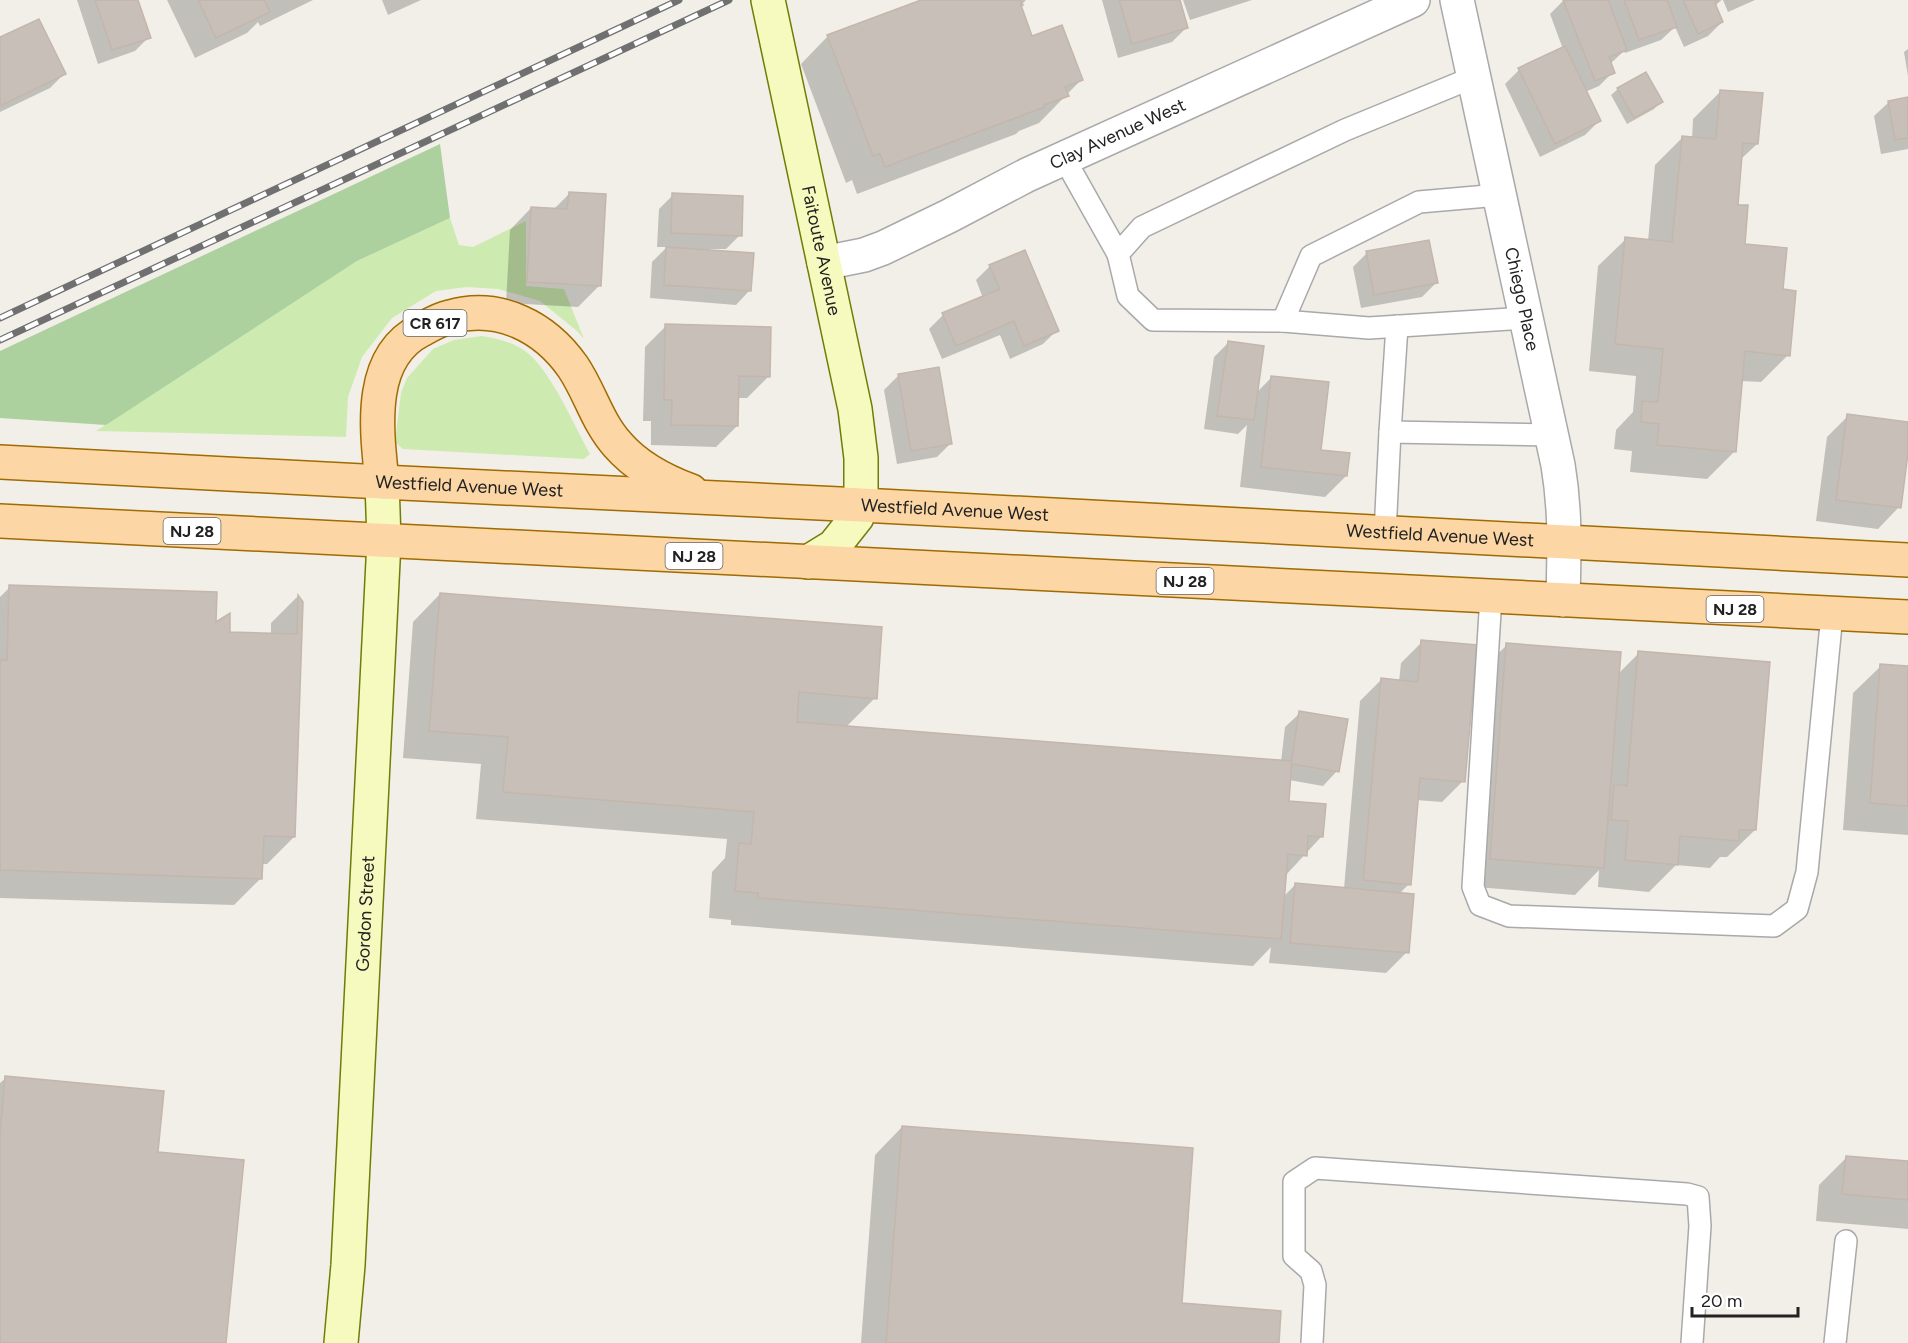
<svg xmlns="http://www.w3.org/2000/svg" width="1908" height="1343" font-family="Figtree,sans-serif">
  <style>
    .grass { fill: #cdebb0 }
    .forest { fill: #add19e }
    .shadow { fill: #0003 }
    .building { fill: #c7bfb8; stroke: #c4b6ab; stroke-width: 1.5 }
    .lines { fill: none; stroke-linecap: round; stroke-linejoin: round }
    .lane-casing { stroke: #a9a9a9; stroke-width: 24 }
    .street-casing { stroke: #a9a9a9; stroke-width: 36 }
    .secondary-casing { stroke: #707d05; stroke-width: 36 }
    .primary-casing { stroke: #a06b00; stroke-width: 36 }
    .lane { stroke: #fff; stroke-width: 21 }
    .street { stroke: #fff; stroke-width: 33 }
    .secondary { stroke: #f7fabf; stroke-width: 33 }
    .primary { stroke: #fcd6a4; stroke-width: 33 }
    .rail-casing { stroke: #707070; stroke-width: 7 }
    .rail { stroke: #fff; stroke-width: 4.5; stroke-dasharray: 14; stroke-linecap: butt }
    .labels { text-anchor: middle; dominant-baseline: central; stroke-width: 4.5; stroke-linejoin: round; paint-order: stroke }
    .shield { fill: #fff; stroke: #646464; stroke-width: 1.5 }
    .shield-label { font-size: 16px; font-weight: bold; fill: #222 }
    .street-label { font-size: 18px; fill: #222; stroke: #fff }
  </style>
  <rect width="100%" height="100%" fill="#f2efe9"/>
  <g class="grass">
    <path d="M450,218L459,245L473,247L526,221V286L564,289L584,339L577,331L540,301L498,289L466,287L436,291L392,318L362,357L348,397L346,437L96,431L357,261Z"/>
    <path d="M482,336C499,339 517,343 530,355C553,376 574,425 590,454L584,459L403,449L395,442L401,393L407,378L433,349L454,340Z"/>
  </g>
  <path class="forest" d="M440,144L450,218L357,261L106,425L0,418V351Z"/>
  <g class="shadow">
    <path d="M77,0H137L149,37L135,51L98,64Z"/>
    <path d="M167,0H313L260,26L258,22L247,33L195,58Z"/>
    <path d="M382,0H421L388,15Z"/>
    <path d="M925,0H1026L1019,7L1031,38L1081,80L1039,123L1019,131L1016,134L857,194L852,180L846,183L801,64L828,36Z"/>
    <path d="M1102,0H1178L1186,28L1172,42L1118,58Z"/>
    <path d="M1183,0H1252L1190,20Z"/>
    <path d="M1564,0H1721L1715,6L1722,22L1708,36L1684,47L1675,27L1661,40L1625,53L1624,51L1610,64L1613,72L1599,86L1585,92L1599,121L1585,135L1540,157L1505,84L1519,70L1563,49L1550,14Z"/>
    <path d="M1723,0H1755L1728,12Z"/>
    <path d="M0,39L64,74L50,88L0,112Z"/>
    <path d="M1908,49V76L1904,52Z"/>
    <path d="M1618,89L1661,102L1654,109L1627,124L1611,95Z"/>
    <path d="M1721,91L1757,144L1740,160L1736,206L1743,246L1781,291L1788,355L1761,382L1741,381L1735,451L1707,479L1630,472L1632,451L1614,449L1616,430L1633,412L1636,376L1589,371L1598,266L1626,239L1648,241L1655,165L1682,138L1692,139L1693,119Z"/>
    <path d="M1908,98V149L1881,154L1874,116L1889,102Z"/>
    <path d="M569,194L599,286L578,307L506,303L510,230L531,208L553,210Z"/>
    <path d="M673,195L740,235L726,249H710V251L750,290L736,305L650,298L652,262L667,247H657L659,209Z"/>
    <path d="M1367,253L1436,283L1422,297L1361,308L1353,267Z"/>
    <path d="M990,266L1057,330L1043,344L1010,359L1000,335L942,359L929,329L943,315L983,298L976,280Z"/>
    <path d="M666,326L768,377L747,398H737V426L716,447L651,445V421H643L645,347Z"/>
    <path d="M1228,343L1256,393L1271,378L1320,452L1346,476L1325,497L1240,487L1247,425L1238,434L1204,429L1214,357Z"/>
    <path d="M898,376L951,443L937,457L897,464L884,390Z"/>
    <path d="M1848,416L1908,424V442L1899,507L1878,529L1816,521L1827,437Z"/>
    <path d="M10,587L214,625L228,633L271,635V623L297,597L301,602L294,837L267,864H261V878L234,905L0,898V597Z"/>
    <path d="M440,594L875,698L845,728L1281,762L1285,727L1300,713L1337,771L1323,786L1289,780L1288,803L1322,836L1285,876L1283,897L1295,885L1344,889L1360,701L1381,680L1399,682L1401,663L1422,642L1463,781L1442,802L1416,800L1409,884L1399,894L1407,952L1386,973L1269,963L1271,947L1253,966L731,925V920L709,918L712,872L725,858L727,839L476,819L481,764L403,758L413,622Z"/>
    <path d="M1507,645L1618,674L1639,653L1755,830L1727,857H1720L1710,868L1676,865L1649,892L1598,887L1599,870L1575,895L1463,886L1479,672Z"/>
    <path d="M1881,666L1908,668V835L1843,830L1853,693Z"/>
    <path d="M6,1078L225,1343H0V1083Z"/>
    <path d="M902,1127L1180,1305L1277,1343H861L875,1155Z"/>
    <path d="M1846,1158L1908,1163V1229L1816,1221L1819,1185Z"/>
  </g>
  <g class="building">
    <path d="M95,0H138L151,38L112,50Z"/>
    <path d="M198,0H264L270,12L216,38Z"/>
    <path d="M921,0H1020L1023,5H1021L1032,36L1062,25L1083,80L1065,87L1069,96L1044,105L1045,107L885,167L880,154L873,156L827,35Z"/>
    <path d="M1119,0H1180L1188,28L1132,44Z"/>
    <path d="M1563,0H1608L1627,50L1609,57L1615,73L1595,81Z"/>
    <path d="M1624,0H1667L1677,27L1639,40Z"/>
    <path d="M1683,0H1720L1715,3L1723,22L1698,34Z"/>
    <path d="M39,19L66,74L0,106V37Z"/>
    <path d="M1565,46L1601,121L1555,144L1518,68Z"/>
    <path d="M1646,72L1663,102L1634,118L1617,88Z"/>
    <path d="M1720,90L1763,93L1758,144L1743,143L1738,205H1748L1745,244L1787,248L1783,289L1796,291L1790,356L1745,351L1736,452L1657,445L1659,424L1641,422L1642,401L1658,402L1663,349L1615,344L1625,237L1672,242L1682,136L1716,139Z"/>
    <path d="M1908,97V138L1895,140L1888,101Z"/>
    <path d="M569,192L606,194L601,286L527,282L531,207L567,209Z"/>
    <path d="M672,193L743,196L742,236L671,233Z"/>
    <path d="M1429,240L1438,283L1374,295L1366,251Z"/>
    <path d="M666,247L754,253L751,291L664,285Z"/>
    <path d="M1025,250L1059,331L1024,346L1014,321L956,346L942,313L1000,289L989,265Z"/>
    <path d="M665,324L771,327L770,377L739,376L738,426L671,425L672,400H664Z"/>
    <path d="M1228,341L1264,346L1254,420L1217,416Z"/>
    <path d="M939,367L952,444L911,451L898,374Z"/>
    <path d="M1271,376L1329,382L1321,450L1350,453L1347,476L1261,467Z"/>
    <path d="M1847,414L1908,422V453L1901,508L1836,500Z"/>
    <path d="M9,585L217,592L216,622L230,613V632L297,634L298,595L303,602L295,837L264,836L262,879L0,870V660H7Z"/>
    <path d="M440,593L882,627L877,699L799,692L797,722L1292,761L1289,801L1326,804L1323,837L1308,836L1307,856L1288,854L1281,939L758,898V893L735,891L739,843L751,844L754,812L503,792L508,737L429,731Z"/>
    <path d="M1421,640L1477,645L1465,782L1420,778L1411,885L1363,880L1381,678L1418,682Z"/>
    <path d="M1506,643L1621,652L1604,868L1490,859Z"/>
    <path d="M1638,651L1770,662L1756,830H1739V841L1680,836L1678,865L1625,860L1628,821L1611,820L1614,784L1627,786Z"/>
    <path d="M1880,664L1908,666V806L1870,803Z"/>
    <path d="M1299,711L1348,719L1339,772L1291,764Z"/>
    <path d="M1295,883L1414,894L1409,953L1290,943Z"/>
    <path d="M5,1076L164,1091L158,1152L244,1160L226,1343H0V1132Z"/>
    <path d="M902,1126L1193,1148L1182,1303L1281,1311L1279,1343H886Z"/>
    <path d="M1846,1156L1908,1161V1200L1842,1194Z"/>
  </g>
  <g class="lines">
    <defs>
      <g id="lane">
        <path d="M1474,77L1345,130L1142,227L1118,254L1128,296L1153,320L1283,321L1369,328L1526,318"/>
        <path d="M1064,158L1118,254"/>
        <path d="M1283,321L1311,256L1419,202L1499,195"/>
        <path d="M1390,432L1397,326"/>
        <path d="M1385,533L1390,432L1551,435"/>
        <path d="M1491,596L1473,887L1480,905L1509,916L1774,926L1797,909L1807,872L1832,614"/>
        <path d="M1312,1343L1315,1285L1311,1271L1294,1256V1182L1315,1168L1687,1194L1698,1197L1700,1226L1692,1343"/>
        <path d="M1835,1343L1846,1241"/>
      </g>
      <g id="street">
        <path id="s1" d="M1457,0L1558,465C1566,513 1564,552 1563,600"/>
        <path id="s2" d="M824,263L864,255L883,248L949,216L1027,175L1413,0"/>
      </g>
      <g id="secondary">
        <path id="s3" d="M768,0L855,409L861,458V505L857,517L834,546L808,562"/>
        <path id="s4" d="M341,1343L348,1265L384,541L382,482"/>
      </g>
      <g id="primary">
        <path id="s5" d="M0,462L382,482L861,505L1908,560"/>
        <path d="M382,482C377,432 366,358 421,330C430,325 440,319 450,317C499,303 545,327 573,367C590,392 597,422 618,445C637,467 664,481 691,491"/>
        <path d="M0,521L1908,617"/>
      </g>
    </defs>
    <use href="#lane" class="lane-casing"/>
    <use href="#street" class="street-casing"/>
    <use href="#secondary" class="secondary-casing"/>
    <use href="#primary" class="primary-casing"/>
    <use href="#lane" class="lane"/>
    <use href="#street" class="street"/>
    <use href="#secondary" class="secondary"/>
    <use href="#primary" class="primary"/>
    <defs>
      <g id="rail">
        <path d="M0,318L679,0"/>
        <path d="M0,340L729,0"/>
      </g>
    </defs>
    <use href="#rail" class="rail-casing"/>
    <use href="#rail" class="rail"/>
  </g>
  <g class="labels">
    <g class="shield">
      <rect x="403.5" y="310" width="63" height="26" rx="4.5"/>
      <rect x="163.5" y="518" width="57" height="26" rx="4.5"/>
      <rect x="665.5" y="543" width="57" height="26" rx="4.5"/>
      <rect x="1156.5" y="568" width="57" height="26" rx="4.5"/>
      <rect x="1706.5" y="596" width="57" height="26" rx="4.5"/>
    </g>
    <g class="shield-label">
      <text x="435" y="323">CR 617</text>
      <text x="192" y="531">NJ 28</text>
      <text x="694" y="556">NJ 28</text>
      <text x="1185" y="581">NJ 28</text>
      <text x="1735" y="609">NJ 28</text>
    </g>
    <g class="street-label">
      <text stroke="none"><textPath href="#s2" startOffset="322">Clay Avenue West</textPath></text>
      <text stroke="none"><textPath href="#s3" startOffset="256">Faitoute Avenue</textPath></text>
      <text stroke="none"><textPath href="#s1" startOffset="306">Chiego Place</textPath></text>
      <text stroke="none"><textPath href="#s5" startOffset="470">Westfield Avenue West</textPath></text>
      <text stroke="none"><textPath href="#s5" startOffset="956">Westfield Avenue West</textPath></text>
      <text stroke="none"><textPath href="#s5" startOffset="1442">Westfield Avenue West</textPath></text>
      <text stroke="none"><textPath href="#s4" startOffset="430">Gordon Street</textPath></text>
    </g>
  </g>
  <path d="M1692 1307v9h106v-9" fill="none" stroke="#222222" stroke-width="3"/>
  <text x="1701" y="1307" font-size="18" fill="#222222" stroke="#ffffff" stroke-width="4.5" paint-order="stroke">20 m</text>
</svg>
